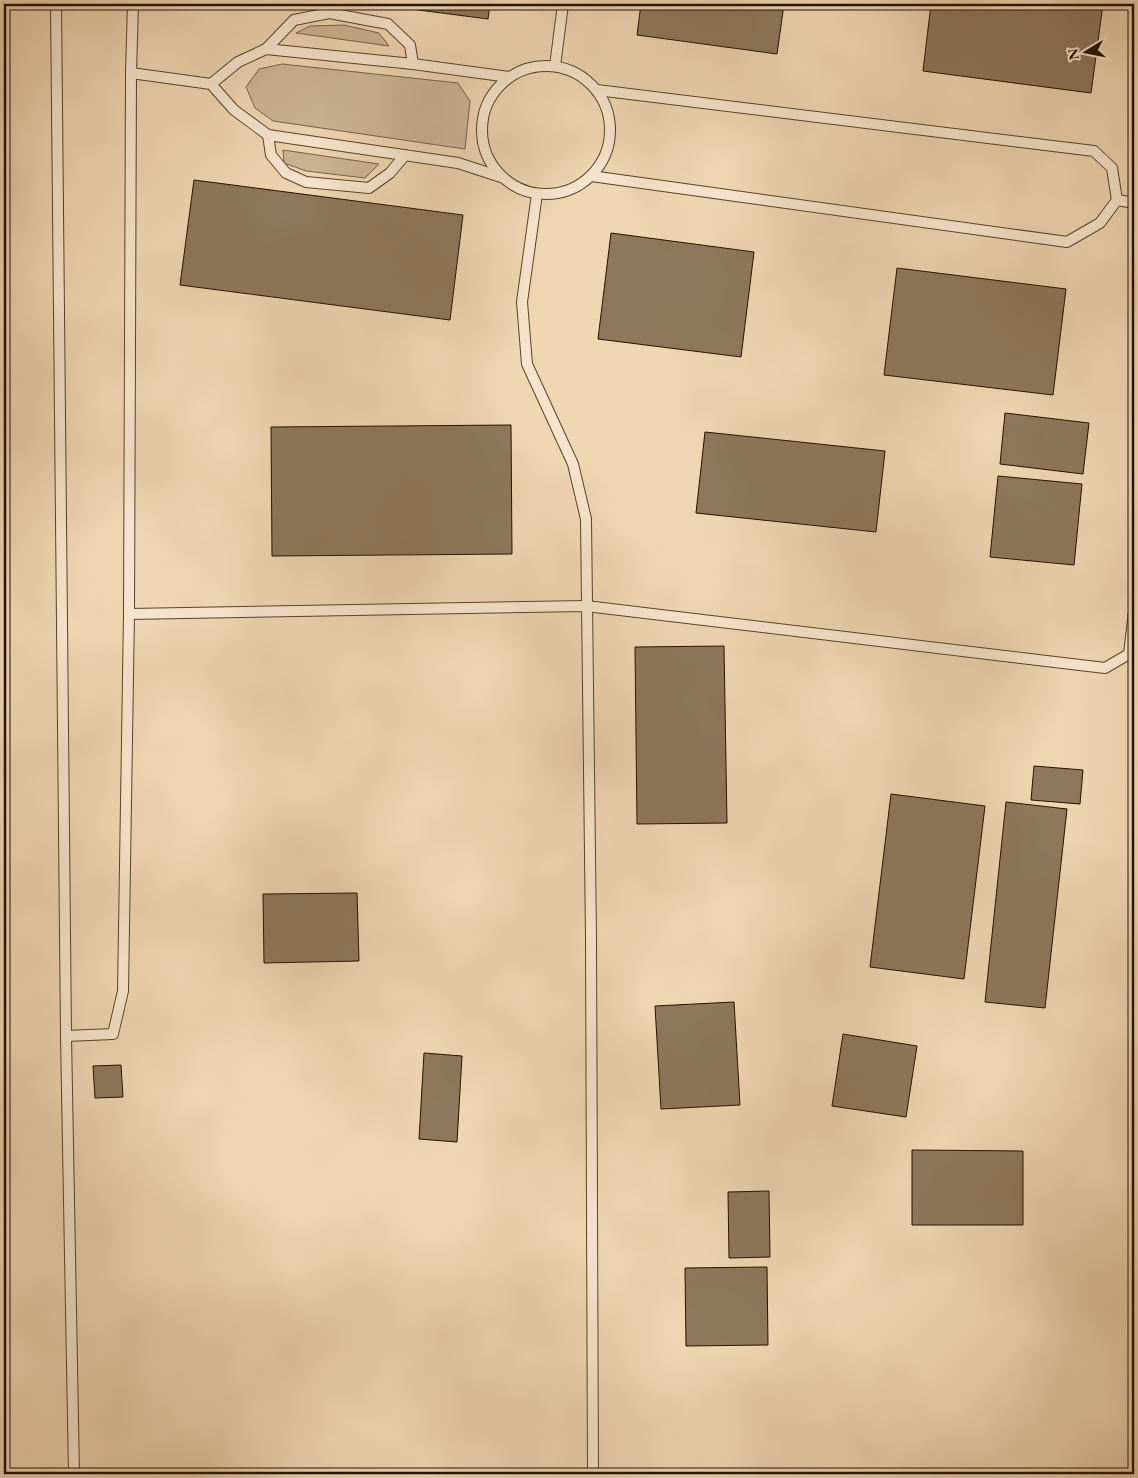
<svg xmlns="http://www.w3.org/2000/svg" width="1138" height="1478" font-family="'EB Garamond',serif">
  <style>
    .green { fill: #ccb492; stroke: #786249 }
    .building { fill: #8e775c; stroke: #241100 }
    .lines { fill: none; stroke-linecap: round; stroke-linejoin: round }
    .lane-casing { stroke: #57422c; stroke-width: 12 }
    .lane { stroke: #f5e4cc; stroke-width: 10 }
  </style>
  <rect width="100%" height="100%" fill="#efd5b0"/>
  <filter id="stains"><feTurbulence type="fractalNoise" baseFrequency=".004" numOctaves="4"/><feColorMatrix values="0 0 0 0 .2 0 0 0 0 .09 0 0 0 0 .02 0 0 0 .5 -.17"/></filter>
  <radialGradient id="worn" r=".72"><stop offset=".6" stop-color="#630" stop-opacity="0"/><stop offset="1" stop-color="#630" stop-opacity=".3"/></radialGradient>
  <g class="green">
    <path d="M344,25L379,33L389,46L296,33L310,26Z"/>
    <path d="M282,64L458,83L470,101L465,149L273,121L255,108L246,87L259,69Z"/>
    <path d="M283,150L379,164L365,178L306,171L284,163Z"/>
  </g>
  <g class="building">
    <path d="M372,4H490L488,19Z"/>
    <path d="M641,4H784L777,54L637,35Z"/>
    <path d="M931,4H1103L1091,93L923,71Z"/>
    <path d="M194,180L463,215L450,320L180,285Z"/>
    <path d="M611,233L754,252L741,357L598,339Z"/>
    <path d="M897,268L1066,289L1053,395L884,375Z"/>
    <path d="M1005,413L1089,423L1083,474L1000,464Z"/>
    <path d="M511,425L512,554L272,556L271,427Z"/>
    <path d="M705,432L885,451L876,532L696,513Z"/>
    <path d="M998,476L1082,484L1074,565L990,557Z"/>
    <path d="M724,646L727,823L637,824L635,647Z"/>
    <path d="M1034,766L1083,770L1080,804L1031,800Z"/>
    <path d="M891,794L985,806L964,979L870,967Z"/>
    <path d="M1006,802L1067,809L1045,1008L985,1002Z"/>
    <path d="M357,893L359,961L264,963L263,894Z"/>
    <path d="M734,1002L740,1105L661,1109L655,1006Z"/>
    <path d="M843,1034L917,1046L906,1117L832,1106Z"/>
    <path d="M424,1053L462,1056L457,1142L419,1139Z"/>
    <path d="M121,1065L123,1097L95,1098L93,1066Z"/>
    <path d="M912,1150L1023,1151V1225H912Z"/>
    <path d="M769,1191L770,1257L729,1258L728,1192Z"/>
    <path d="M767,1267L768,1345L686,1346L685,1268Z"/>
    <path d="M221,1472V1474H195V1473Z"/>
  </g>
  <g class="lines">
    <defs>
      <g id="lane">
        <path d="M56,4L66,1036L74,1474"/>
        <path d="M266,49L294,20L329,13L388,24L410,45L413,64"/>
        <circle cx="546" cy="130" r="64"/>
        <path d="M555,66L563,4"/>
        <path d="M131,73L211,84L234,110L268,135L458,163L501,177"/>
        <path d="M211,84L238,62L266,49L413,64L509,77"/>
        <path d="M268,135L271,155L286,173L306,182L369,188L390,173L405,155"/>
        <path d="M591,176L1067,242L1100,223L1117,200L1112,168L1094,151L597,90"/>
        <path d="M537,194L522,302L527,364L573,464L586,519L591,938L593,1474"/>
        <path d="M1117,200L1134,203"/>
        <path d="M129,614L586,606L1105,668L1129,654L1134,611"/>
        <path d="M66,1036L113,1034L123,991L129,614L131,73L133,4"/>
      </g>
    </defs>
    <use href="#lane" class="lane-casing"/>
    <use href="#lane" class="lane"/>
  </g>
  <rect width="1138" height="1478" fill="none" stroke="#efd5b0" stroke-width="20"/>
  <rect x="5" y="5" width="1128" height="1468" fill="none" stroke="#241100" stroke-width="2.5"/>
  <rect x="10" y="10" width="1118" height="1458" fill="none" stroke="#241100"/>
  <g transform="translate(1086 52) rotate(260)" stroke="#f5e4cc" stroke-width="4" paint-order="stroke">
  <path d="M0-4L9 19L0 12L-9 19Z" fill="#241100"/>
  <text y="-8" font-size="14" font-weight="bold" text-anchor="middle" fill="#241100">N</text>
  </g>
  <rect width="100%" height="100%" filter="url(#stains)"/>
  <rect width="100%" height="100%" fill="url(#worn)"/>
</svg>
